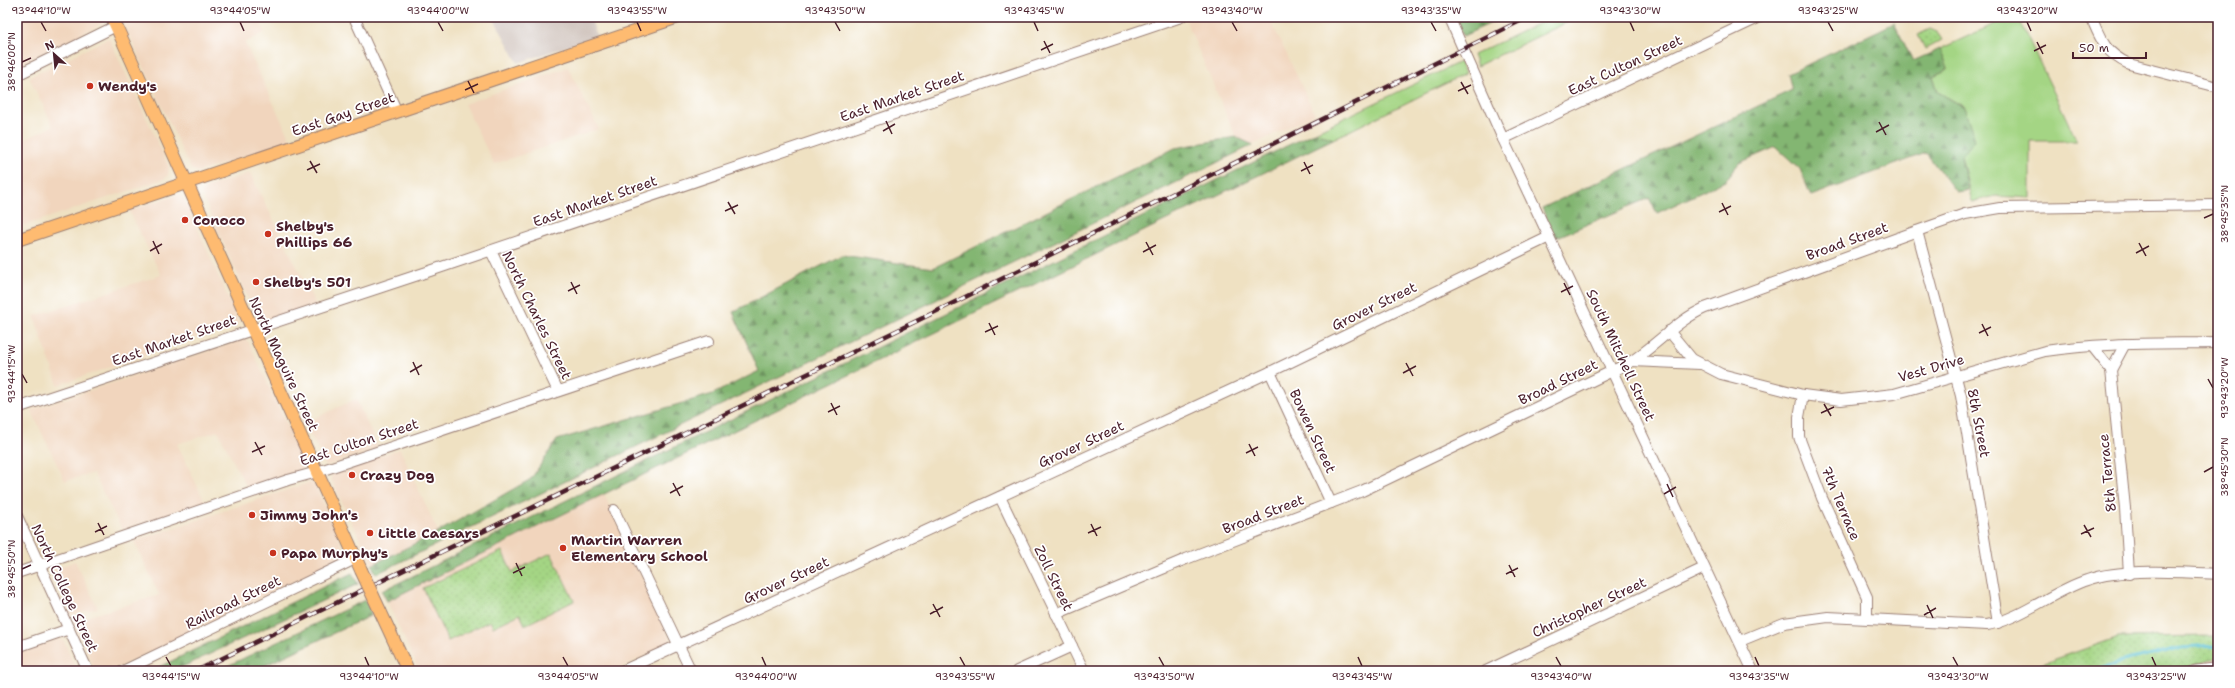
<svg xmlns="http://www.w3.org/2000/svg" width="2235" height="688" font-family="'Shantell Sans',sans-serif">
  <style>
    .built { fill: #f1d5bd }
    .industrial { fill: #cec1ba }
    .grass { fill: #a4d584; stroke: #777a58 }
    .forest { fill: url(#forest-firs); stroke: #666a4e }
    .park { fill: url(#park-dots); stroke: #777a58 }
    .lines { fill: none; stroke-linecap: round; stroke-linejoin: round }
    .stream { stroke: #58c0d5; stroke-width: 3 }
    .minor-casing { stroke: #9c8076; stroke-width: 12 }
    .major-casing { stroke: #9c8076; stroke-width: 14 }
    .minor { stroke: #fff; stroke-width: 10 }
    .major { stroke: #febb71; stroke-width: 12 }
    .rail-casing { stroke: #4a1f2b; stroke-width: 4.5 }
    .rail { stroke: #fff; stroke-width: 3; stroke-dasharray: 9; stroke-linecap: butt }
    .major-bridge-casing { stroke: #9c8076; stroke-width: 14; stroke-linecap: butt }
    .major-bridge { stroke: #febb71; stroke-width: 12 }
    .ticks { fill: none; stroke: #4a1f2b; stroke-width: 1.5 }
    .poi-dot { fill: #c8321e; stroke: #fff; stroke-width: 1.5 }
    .labels { text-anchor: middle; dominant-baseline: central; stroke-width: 3.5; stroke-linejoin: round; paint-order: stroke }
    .street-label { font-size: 14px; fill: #4a1f2b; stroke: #fff }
    .poi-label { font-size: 14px; font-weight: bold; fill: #4a1f2b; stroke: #fff; text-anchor: start }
    .neatline { fill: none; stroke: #4a1f2b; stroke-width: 1.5 }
    .ticks-label { font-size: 10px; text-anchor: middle; fill: #4a1f2b }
  </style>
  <defs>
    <pattern id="forest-firs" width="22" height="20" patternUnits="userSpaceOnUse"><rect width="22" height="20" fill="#83b672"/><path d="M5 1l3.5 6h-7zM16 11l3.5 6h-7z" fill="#6d935e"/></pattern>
    <pattern id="park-dots" width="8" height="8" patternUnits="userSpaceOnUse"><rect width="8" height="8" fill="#a4d584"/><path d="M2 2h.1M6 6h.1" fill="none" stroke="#8fb672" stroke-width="1.8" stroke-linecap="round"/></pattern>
  </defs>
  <rect width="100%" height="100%" fill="#fff"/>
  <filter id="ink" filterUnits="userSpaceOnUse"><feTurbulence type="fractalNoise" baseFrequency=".025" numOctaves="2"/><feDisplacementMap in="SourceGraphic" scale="8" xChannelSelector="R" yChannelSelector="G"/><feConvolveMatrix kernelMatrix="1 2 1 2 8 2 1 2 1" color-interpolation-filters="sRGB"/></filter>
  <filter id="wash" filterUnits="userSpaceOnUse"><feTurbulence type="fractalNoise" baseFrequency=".012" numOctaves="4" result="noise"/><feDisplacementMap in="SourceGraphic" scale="16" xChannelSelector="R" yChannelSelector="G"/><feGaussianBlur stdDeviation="0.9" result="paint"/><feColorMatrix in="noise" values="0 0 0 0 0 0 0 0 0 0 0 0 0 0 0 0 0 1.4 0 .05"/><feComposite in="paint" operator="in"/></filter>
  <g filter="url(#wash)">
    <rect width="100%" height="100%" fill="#efe1c2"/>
    <g class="built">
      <path d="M17,17H102L103,23L17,66Z"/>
      <path d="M121,17H258L265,32L245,43L291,141L199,172L191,170Z"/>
      <path d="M1197,17H1269L1315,114L1253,145L1236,137L1186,21Z"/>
      <path d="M109,38L169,167L168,175L164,179L17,228V143L53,126L29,77Z"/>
      <path d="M568,67L599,129L494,164L464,104Z"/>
      <path d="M250,173L316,305L264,322L259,321L257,318L201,193L210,186Z"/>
      <path d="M177,195L181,196L186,202L239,323L58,385L34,316L161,275L129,210Z"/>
      <path d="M245,339L249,343L304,462L302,469L247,488L218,431L177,444L205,502L122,530L93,473L65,481L31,410Z"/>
      <path d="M356,399L379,449L326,466L305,423Z"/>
      <path d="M400,449L438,532L372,565L332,481L331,475L337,470Z"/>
      <path d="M311,482L316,486L345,552L343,558L111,671H96L73,621L159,595L134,541Z"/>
      <path d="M604,494L672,643L614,671H419L387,601Z"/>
      <path d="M75,561L98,608L71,615L51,571Z"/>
      <path d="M58,639L64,641L77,671H17V653Z"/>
    </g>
    <path class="industrial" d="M493,17H590L597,36L518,63Z"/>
    <g class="grass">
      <path d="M1552,17H1578L1477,66L1473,55Z"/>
      <path d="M2010,17H2018L2077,141H2030V198L1996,196L1972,202L1961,156L1964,107L1938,92L1933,76L1948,69L1940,49Z"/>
      <path d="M1460,62L1465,74L1333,139L1315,132Z"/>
    </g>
    <g class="forest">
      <path d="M1459,17H1504L1463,36L1455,19Z"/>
      <path d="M1894,23L1913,61L1940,49L1948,69L1933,76L1938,92L1964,107L1975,140L1961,156L1968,190L1956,192L1926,153L1811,196L1800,169L1776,147L1739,163L1725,181L1657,213L1649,198L1555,238L1542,208L1792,90L1788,74Z"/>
      <path d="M1315,132L1333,139L604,494L387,601L382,591Z"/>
      <path d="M1236,137L1253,145L376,574L372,565L438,532L531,479L557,440L713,394L759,371L733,312L842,255L933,268L1175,148Z"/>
      <path d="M352,573L358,584L174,671H151Z"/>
      <path d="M365,600L372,615L253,671H217Z"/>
    </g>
    <g class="park">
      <path d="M1930,29L1937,32L1942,40L1925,49L1918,35Z"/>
      <path d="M502,551L512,572L551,553L574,601L525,625L520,614L493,627L490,621L448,641L423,588Z"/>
      <path d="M2218,636V658L2175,671H2021L2119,637Z"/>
    </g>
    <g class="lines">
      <path class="stream" d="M2097,671L2107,666L2179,648L2218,646"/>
    </g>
  </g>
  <g filter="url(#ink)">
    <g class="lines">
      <defs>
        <g id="minor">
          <path d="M354,17L397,112"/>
          <path d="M1449,17L1503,139L1753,671"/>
          <path d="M2091,17C2101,40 2105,53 2129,64L2218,87"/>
          <path d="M17,75L116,26"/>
          <path d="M1503,139L1760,17"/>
          <path d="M1917,231L1961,396L1998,623"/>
          <path d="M491,251L558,391"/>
          <path d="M1669,331L1692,359L1721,374L1803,395L1841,400L1894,394L2045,351C2102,342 2160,344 2218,343"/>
          <path d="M2092,346L2111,370L2125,508L2129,574"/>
          <path d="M1632,361L1700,364"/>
          <path d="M2111,370L2125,344"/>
          <path d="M1270,372L1331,503"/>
          <path d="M1803,395L1799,417V437L1822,498L1867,597V618"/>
          <path d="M17,408L427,272L1181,17"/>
          <path d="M1000,497L1084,671"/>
          <path d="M614,510L691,671"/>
          <path d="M17,516L88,671"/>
          <path d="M17,573L288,480L317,472L709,341"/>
          <path d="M1056,614L1186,559L1362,491L1629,363C1656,346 1676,321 1705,308L1917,231L1965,214L2000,208L2218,205"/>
          <path d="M1740,641L1784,623L1828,617L1987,625C2021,619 2053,591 2087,580C2119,568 2183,572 2218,574"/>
          <path d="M17,647L69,629"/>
          <path d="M123,671L355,559"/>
          <path d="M622,671L1270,372L1549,237"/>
          <path d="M1017,671L1072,646"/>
          <path d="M1486,671L1704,568"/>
          <path d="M2194,671L2218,668"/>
        </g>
        <g id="major">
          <path d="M112,17L361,570"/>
          <path d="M17,240L678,17"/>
          <path d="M381,613L408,671"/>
        </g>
      </defs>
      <use href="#minor" class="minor-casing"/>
      <use href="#major" class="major-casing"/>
      <use href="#minor" class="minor"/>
      <use href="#major" class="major"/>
      <defs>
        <path id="rail" d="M196,671L931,314L1528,17"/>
      </defs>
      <use href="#rail" class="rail-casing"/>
      <use href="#rail" class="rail"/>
      <defs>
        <path id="major-bridge" d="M361,570L381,613"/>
      </defs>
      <use href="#major-bridge" class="major-bridge-casing"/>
      <use href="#major-bridge" class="major-bridge"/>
    </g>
  </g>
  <path class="ticks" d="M41,22L46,31M240,22L244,31M438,22L443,31M637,22L641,31M835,22L840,31M1034,22L1038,31M1232,22L1237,31M1431,22L1436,31M1630,22L1634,31M1828,22L1833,31M2027,22L2031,31M1044,41L1050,53M2037,42L2043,54M1041,50L1053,44M2034,51L2046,45M22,62L31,58M468,81L474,93M1461,82L1468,94M465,90L478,84M1458,91L1471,85M886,121L892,134M1879,122L1886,135M883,131L895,124M1876,132L1889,125M310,161L317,173M1304,162L1310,174M307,170L320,164M1301,171L1313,165M728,202L735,214M1722,203L1728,215M725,211L738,205M1719,212L1731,206M2204,218L2213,214M153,241L159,254M1146,242L1153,255M2139,243L2146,256M150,251L162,244M1143,252L1156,245M2136,253L2149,246M571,282L577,294M1564,283L1570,295M568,291L580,285M1561,292L1573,286M989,323L995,335M1982,324L1988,336M985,332L998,326M1979,333L1991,327M413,362L419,375M1406,363L1413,376M410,372L422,365M1403,373L1416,366M22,374L27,383M2208,379L2213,388M831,403L837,415M1824,404L1831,416M828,412L840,406M1821,413L1834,407M255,442L262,455M1249,444L1255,456M252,452L265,446M1246,453L1258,447M2204,472L2213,467M673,483L680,496M1667,484L1673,497M670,493L683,486M1664,494L1676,487M98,523L104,535M1091,524L1097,536M2084,525L2091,537M95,532L107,526M1088,533L1101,527M2081,534L2094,528M516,563L522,576M1509,565L1515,577M22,569L31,565M513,573L525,567M1506,574L1518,568M933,604L940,617M1927,605L1933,618M930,614L943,607M1924,615L1936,608M166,657L171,666M365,657L369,666M563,657L568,666M762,657L766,666M960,657L965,666M1159,657L1164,666M1358,657L1362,666M1556,657L1561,666M1755,657L1759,666M1953,657L1958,666M2152,657L2156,666"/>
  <g class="poi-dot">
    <circle cx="90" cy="86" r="4"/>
    <circle cx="185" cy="220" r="4"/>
    <circle cx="268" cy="234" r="4"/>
    <circle cx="256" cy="282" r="4"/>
    <circle cx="352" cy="475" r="4"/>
    <circle cx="252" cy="515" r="4"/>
    <circle cx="370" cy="533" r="4"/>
    <circle cx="563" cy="548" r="4"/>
    <circle cx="273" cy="553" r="4"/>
  </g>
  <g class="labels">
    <g class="street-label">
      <text transform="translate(1625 65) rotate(-25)">East Culton Street</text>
      <text transform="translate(902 96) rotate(-19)">East Market Street</text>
      <text transform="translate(343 114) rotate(-19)">East Gay Street</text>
      <text transform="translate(595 201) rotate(-19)">East Market Street</text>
      <text transform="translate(1847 241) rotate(-20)">Broad Street</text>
      <text transform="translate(1374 306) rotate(-26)">Grover Street</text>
      <text transform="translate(537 315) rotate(64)">North Charles Street</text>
      <text transform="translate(174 340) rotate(-19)">East Market Street</text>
      <text transform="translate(1621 355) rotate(65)">South Mitchell Street</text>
      <text transform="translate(284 364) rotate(65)">North Maguire Street</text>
      <text transform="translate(1931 368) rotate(-16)">Vest Drive</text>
      <text transform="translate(1558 382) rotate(-26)">Broad Street</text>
      <text transform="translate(1979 423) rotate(79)">8th Street</text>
      <text transform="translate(1313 431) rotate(65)">Bowen Street</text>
      <text transform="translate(359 442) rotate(-18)">East Culton Street</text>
      <text transform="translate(1081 444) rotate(-25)">Grover Street</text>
      <text transform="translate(2107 473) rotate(-96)">8th Terrace</text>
      <text transform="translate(1841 503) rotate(67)">7th Terrace</text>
      <text transform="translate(1263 514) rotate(-21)">Broad Street</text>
      <text transform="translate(1054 578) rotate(64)">Zoll Street</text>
      <text transform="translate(786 580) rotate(-25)">Grover Street</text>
      <text transform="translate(65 588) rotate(65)">North College Street</text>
      <text transform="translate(233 602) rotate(-26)">Railroad Street</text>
      <text transform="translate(1589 607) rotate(-25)">Christopher Street</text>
    </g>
    <g class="poi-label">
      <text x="98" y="86">Wendy's</text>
      <text x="193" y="220">Conoco</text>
      <text x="276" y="226">Shelby's<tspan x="276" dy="16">Phillips 66</tspan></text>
      <text x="264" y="282">Shelby's 501</text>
      <text x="360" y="475">Crazy Dog</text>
      <text x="260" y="515">Jimmy John's</text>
      <text x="378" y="533">Little Caesars</text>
      <text x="571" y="540">Martin Warren<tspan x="571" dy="16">Elementary School</tspan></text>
      <text x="281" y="553">Papa Murphy's</text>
    </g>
  </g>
  <rect width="2235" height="688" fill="none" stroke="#fff" stroke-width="44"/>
  <g transform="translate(54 54) rotate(333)" stroke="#ffffff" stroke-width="3" paint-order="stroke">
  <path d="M0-3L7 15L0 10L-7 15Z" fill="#4a1f2b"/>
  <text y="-6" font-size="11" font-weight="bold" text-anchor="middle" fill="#4a1f2b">N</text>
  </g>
  <path d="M2073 52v6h73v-6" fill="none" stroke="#4a1f2b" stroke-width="2"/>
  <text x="2079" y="52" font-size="12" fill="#4a1f2b" stroke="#ffffff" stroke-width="3" paint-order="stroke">50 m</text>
  <rect x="22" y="22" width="2191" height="644" class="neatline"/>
  <g class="ticks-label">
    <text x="41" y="14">93°44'10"W</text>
    <text x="240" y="14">93°44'05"W</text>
    <text x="438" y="14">93°44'00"W</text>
    <text x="637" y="14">93°43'55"W</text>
    <text x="835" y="14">93°43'50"W</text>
    <text x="1034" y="14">93°43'45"W</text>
    <text x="1232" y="14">93°43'40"W</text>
    <text x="1431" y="14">93°43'35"W</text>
    <text x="1630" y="14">93°43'30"W</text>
    <text x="1828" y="14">93°43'25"W</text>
    <text x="2027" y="14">93°43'20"W</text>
    <text transform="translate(11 62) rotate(-90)" y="4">38°46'00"N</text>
    <text transform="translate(2224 214) rotate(-90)" y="4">38°45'35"N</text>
    <text transform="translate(11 374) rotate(-90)" y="4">93°44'15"W</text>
    <text transform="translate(2224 388) rotate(-90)" y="4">93°43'20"W</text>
    <text transform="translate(2224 467) rotate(-90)" y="4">38°45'30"N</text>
    <text transform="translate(11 569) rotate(-90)" y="4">38°45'50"N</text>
    <text x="171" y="680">93°44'15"W</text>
    <text x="369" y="680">93°44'10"W</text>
    <text x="568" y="680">93°44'05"W</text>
    <text x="766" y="680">93°44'00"W</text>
    <text x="965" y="680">93°43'55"W</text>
    <text x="1164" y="680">93°43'50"W</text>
    <text x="1362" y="680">93°43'45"W</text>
    <text x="1561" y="680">93°43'40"W</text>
    <text x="1759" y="680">93°43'35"W</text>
    <text x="1958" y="680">93°43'30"W</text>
    <text x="2156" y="680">93°43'25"W</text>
  </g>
</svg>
